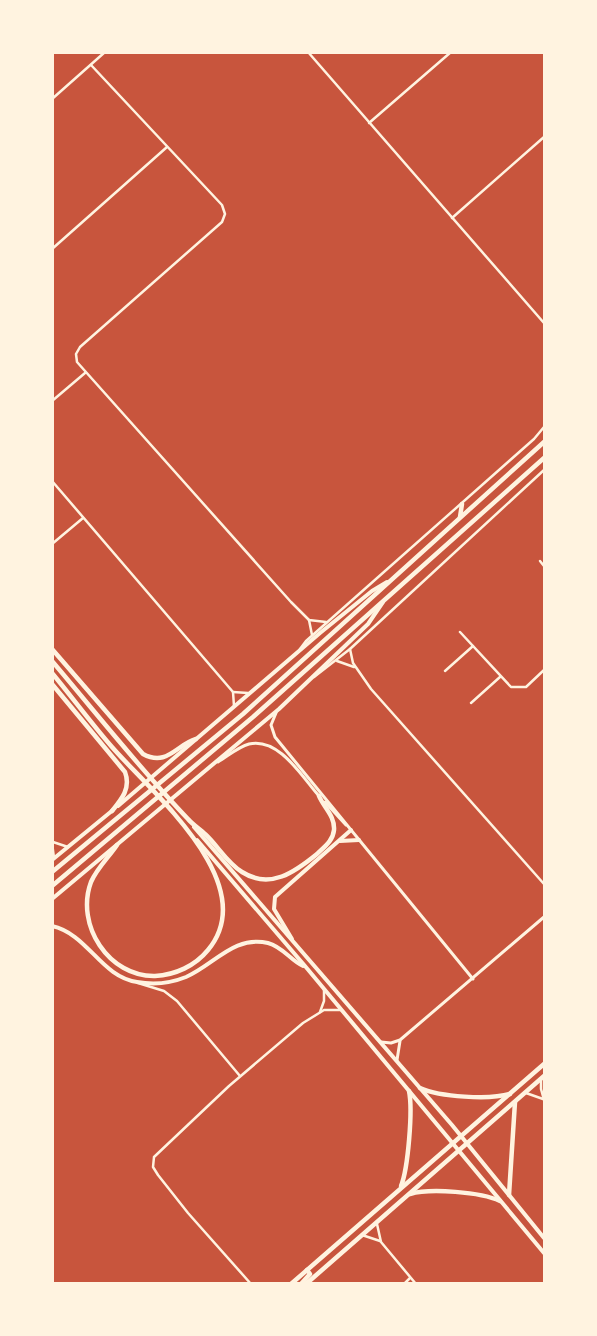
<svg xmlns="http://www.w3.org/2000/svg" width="597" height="1336" font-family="Arial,sans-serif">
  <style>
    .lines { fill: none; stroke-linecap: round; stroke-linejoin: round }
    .minor { stroke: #fff3e0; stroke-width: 2.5 }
    .tertiary { stroke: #fff3e0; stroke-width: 3 }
    .secondary { stroke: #fff3e0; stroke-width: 4 }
    .primary { stroke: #fff3e0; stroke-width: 4.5 }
    .trunk { stroke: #fff3e0; stroke-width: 4.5 }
  </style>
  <rect width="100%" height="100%" fill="#c8553d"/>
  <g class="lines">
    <g class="minor">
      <path d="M308,52L544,323"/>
      <path d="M91,65L222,205L225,214L222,222L80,347L76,354L77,362L291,602L309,620L326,622"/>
      <path d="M52,99L105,52"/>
      <path d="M369,123L451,52"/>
      <path d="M452,218L544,137"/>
      <path d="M52,249L167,147"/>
      <path d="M52,401L85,373"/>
      <path d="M52,481L233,692L234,706"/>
      <path d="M52,544L83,518"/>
      <path d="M540,561L544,566"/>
      <path d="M309,620L312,635"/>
      <path d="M460,632L511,687H526L544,670"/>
      <path d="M300,649L306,641L534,439L544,427"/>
      <path d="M350,649L353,663L371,689L544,884"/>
      <path d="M337,661L354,667"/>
      <path d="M445,671L473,646"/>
      <path d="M314,677L350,649L544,470"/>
      <path d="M233,692L248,693"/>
      <path d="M471,703L500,677"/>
      <path d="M53,842L68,847"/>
      <path d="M52,843L54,858"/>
      <path d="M138,983L164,991L177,1001L240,1076"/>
      <path d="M320,1012L324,1001V990"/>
      <path d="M541,1079V1089L544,1100"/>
      <path d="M526,1093L543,1099"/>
      <path d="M377,1224L381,1242L416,1284"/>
      <path d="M362,1235L380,1241"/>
      <path d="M251,1284L188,1213L158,1175L153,1167L154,1157L229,1086L303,1023L324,1010H341"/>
      <path d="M404,1284L410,1278"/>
    </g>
    <g class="tertiary">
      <path d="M276,713L271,725L275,737L473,979"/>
      <path d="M218,762C228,756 238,747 249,744C279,737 302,777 319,796"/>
      <path d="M325,802L346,825"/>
      <path d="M381,1042L391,1043L400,1040L544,917"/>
      <path d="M397,1060L400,1041"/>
    </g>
    <g class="secondary">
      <path d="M118,806L320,633L372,591L387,582"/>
      <path d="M194,827L452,1125L544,1238"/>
      <path d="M197,840L305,966L544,1253"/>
      <path d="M340,841L359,840"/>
      <path d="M52,860L113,810"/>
      <path d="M52,899L279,709L368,624L383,602"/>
      <path d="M52,926C88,934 101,977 137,982C154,985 171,983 186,977C214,965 234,935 268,943C283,947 290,960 303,966"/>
      <path d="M292,939L274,909L275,897L351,830"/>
    </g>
    <g class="primary">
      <path d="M52,649L143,754C167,767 176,745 196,739"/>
      <path d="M52,661C97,714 140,769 188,819C193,825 200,829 205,834C218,846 227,863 242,872C270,890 295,872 317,854C324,847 333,841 334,830C335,816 324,808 319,796"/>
      <path d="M52,673C72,697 91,723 112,747C152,793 263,884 208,950C195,966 175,975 155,976C109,977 75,925 91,882C97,868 109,857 117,845"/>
      <path d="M52,684L125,772C131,788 122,799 112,811"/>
      <path d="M420,1088C440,1097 489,1100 510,1094"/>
      <path d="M401,1186C408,1169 413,1110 409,1091"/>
      <path d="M410,1194C430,1188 481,1192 500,1201"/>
      <path d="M509,1195L515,1102"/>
      <path d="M291,1284L544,1064"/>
      <path d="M301,1284L310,1274L307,1270"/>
      <path d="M306,1284L544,1076"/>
    </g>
    <g class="trunk">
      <path d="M460,517L462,504"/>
      <path d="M52,872L243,714L544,442"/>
      <path d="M52,886L253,717L544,458"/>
    </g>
  </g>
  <rect width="597" height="1336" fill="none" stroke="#fff3e0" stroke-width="108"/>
</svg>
